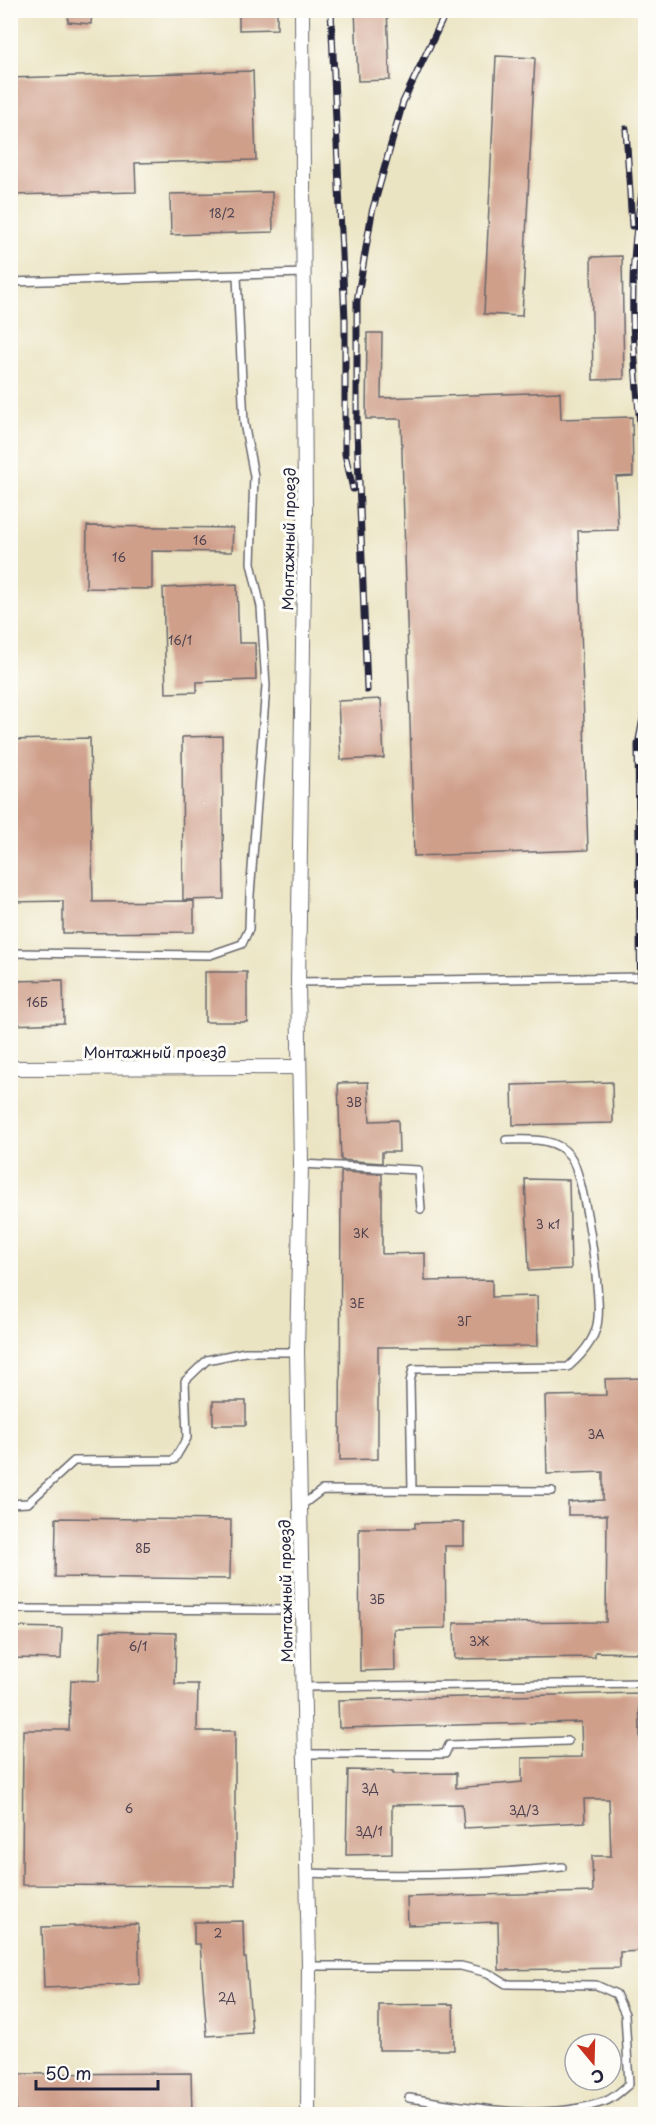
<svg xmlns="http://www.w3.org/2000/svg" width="656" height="2125" font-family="'Playpen Sans',sans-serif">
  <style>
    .building { fill: #cf9f8a }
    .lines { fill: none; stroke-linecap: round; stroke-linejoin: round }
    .service-casing { stroke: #68666b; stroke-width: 10 }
    .minor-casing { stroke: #68666b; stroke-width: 16 }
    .service { stroke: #fff; stroke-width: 7 }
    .minor { stroke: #fff; stroke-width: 14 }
    .rail-casing { stroke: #22223b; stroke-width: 7 }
    .rail { stroke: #fdfcf7; stroke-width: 4.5; stroke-dasharray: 14; stroke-linecap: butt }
    .labels { text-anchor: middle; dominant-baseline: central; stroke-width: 6; stroke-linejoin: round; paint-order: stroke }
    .number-label { font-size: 12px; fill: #4d414f }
    .street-label { font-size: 15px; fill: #22223b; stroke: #fdfcf7 }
  </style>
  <rect width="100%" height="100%" fill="#fdfcf7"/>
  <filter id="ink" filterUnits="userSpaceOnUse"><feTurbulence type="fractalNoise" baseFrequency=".0167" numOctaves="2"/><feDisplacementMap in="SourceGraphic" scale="12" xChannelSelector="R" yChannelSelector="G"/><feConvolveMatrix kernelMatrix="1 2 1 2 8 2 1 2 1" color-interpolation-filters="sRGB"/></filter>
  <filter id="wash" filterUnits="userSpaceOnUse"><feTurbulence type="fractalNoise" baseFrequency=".008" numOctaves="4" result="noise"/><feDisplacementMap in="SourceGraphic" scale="24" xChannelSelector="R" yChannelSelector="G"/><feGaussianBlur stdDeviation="1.35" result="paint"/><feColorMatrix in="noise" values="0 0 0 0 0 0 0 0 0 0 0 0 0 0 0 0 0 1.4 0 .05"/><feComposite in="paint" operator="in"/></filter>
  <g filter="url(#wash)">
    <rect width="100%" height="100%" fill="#ebe4c3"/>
    <g id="blocks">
      <g class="building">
        <path d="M69,10H92L91,24L68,22Z"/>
        <path d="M239,10H277V29L239,30Z"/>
        <path d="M355,10H387L390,80L358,81Z"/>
        <path d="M496,56L535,58L522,316L484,314Z"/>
        <path d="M253,71L256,160L135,163L136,192L10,195V78Z"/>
        <path d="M272,192L273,232L171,235L170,194Z"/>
        <path d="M622,256L624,379L593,380L591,257Z"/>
        <path d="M367,333H382L381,398L560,392L561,419L632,417L633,476L616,477L618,530L578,531L588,850L414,856L401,419H366Z"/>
        <path d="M87,526L233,528L232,552L152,551V589L86,588Z"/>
        <path d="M237,584L239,643H255L256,680L197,682V692L166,693L163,588Z"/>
        <path d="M381,699L384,758L341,760L338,701Z"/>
        <path d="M222,736L224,899L183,900L182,737Z"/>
        <path d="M90,738L93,902L194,901V932L63,933V901L10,902V740Z"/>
        <rect x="205" y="972" width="42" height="50"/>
        <path d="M63,980L64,1023L10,1025V981Z"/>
        <path d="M368,1082L370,1121L398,1120L399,1152H382V1163L341,1160L338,1083Z"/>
        <path d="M612,1082L613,1123L513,1125L512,1085Z"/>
        <path d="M341,1172L382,1174V1254L425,1253V1281L492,1280V1297L537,1296L538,1346L378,1347V1459L340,1460Z"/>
        <path d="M525,1179L569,1180L571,1269L529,1271Z"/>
        <path d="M645,1378V1653L595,1652V1657L455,1659L454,1623L606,1622L607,1515H568V1502L603,1500V1472L547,1474L545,1396L606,1395L605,1379Z"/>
        <rect x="213" y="1401" width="33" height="24"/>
        <path d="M56,1518L231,1520L230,1579L55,1577Z"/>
        <path d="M464,1522V1546H445L446,1628L394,1629L395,1670L360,1671L359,1528H415V1523Z"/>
        <path d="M10,1627L62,1628L61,1659L10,1658Z"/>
        <path d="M101,1631L176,1633L175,1684H198L197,1731H235V1886L22,1885L23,1730H69L71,1680L99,1681Z"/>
        <path d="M639,1693L645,1951L620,1952V1968L499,1970L498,1922L408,1925L407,1897L593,1892L592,1856H611L609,1799H584L585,1822L464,1828L462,1804L392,1805V1854L346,1855L348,1770L393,1771V1774L456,1773V1788L522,1782V1758L582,1757L581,1722L339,1728L338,1700Z"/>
        <path d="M243,1921L244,1958H246L252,2033L207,2036L200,1944H194V1922Z"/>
        <path d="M138,1924L140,1984L44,1988L42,1927Z"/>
        <path d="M453,2004L454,2050H379V2005Z"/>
        <path d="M191,2073L192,2115H16V2074Z"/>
      </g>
    </g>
  </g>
  <g filter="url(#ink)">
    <use href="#blocks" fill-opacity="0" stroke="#68666b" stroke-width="1.5"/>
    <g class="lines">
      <defs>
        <g id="service">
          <path d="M10,282L304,273"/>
          <path d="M10,953L210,955L242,944L249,929L250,895L266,686L261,607L251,563L254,476L244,423L237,276"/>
          <path d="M298,982L646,977"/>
          <path d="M301,1164L418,1170L421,1209"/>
          <path d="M412,1490L410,1382L413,1369L568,1367C583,1354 597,1338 598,1318C601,1292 584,1174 570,1156C555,1136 528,1140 506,1140"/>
          <path d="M10,1504L28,1503L74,1461L174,1460L187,1438L185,1381L207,1360L245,1352H297"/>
          <path d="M301,1506L322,1490L552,1491"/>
          <path d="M10,1609L301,1610"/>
          <path d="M303,1687L646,1683"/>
          <path d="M304,1754H445L449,1745L568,1741"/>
          <path d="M307,1873C393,1876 477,1876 562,1867"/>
          <path d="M309,1966H461L488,1973L506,1984L596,1985L616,1994L625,2014L629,2084C622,2090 614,2098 606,2101C544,2123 472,2107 409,2098"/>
        </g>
        <g id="minor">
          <path d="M302,10L305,511L298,982L301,1164L297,1352L309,1966L308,2114"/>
          <path d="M10,1068L299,1067"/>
        </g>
      </defs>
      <use href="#service" class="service-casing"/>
      <use href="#minor" class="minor-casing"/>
      <use href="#service" class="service"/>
      <use href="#minor" class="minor"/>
      <defs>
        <g id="rail">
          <path d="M331,10L345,320V454L353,489"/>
          <path d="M626,129L632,226"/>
          <path d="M646,175C622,276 636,383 646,485"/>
          <path d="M367,690L357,429V301L372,212L403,102L447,10"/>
          <path d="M641,1019L638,745L646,703"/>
        </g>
      </defs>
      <use href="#rail" class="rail-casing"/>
      <use href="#rail" class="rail"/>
    </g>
  </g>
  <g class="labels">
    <g class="number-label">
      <text x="222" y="213">18/2</text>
      <text x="200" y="540">16</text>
      <text x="119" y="557">16</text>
      <text x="180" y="640">16/1</text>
      <text x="37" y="1002">16Б</text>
      <text x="354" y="1102">3В</text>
      <text x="548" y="1224">3 к1</text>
      <text x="361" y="1233">3К</text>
      <text x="357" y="1303">3Е</text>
      <text x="464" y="1321">3Г</text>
      <text x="596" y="1434">3А</text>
      <text x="143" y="1548">8Б</text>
      <text x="377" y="1599">3Б</text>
      <text x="479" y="1641">3Ж</text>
      <text x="138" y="1646">6/1</text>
      <text x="370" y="1788">3Д</text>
      <text x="129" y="1808">6</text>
      <text x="524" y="1810">3Д/3</text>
      <text x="369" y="1831">3Д/1</text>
      <text x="218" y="1933">2</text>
      <text x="227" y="1997">2Д</text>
    </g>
    <g class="street-label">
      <text transform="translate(288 539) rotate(-89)">Монтажный проезд</text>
      <text x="155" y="1051">Монтажный проезд</text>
      <text transform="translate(285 1591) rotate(-91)">Монтажный проезд</text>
    </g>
  </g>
  <rect width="656" height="2125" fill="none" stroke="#fdfcf7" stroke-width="36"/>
  <g transform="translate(593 2062) rotate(161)"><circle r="28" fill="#fdfcf7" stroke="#a5a5ac" stroke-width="1.5"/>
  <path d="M0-4.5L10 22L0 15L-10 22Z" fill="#c8321e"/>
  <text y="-9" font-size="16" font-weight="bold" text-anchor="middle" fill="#22223b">С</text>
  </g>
  <path d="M36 2080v9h122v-9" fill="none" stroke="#22223b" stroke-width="3"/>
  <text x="45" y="2080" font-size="18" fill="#22223b" stroke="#fdfcf7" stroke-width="4.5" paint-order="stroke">50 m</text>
</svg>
